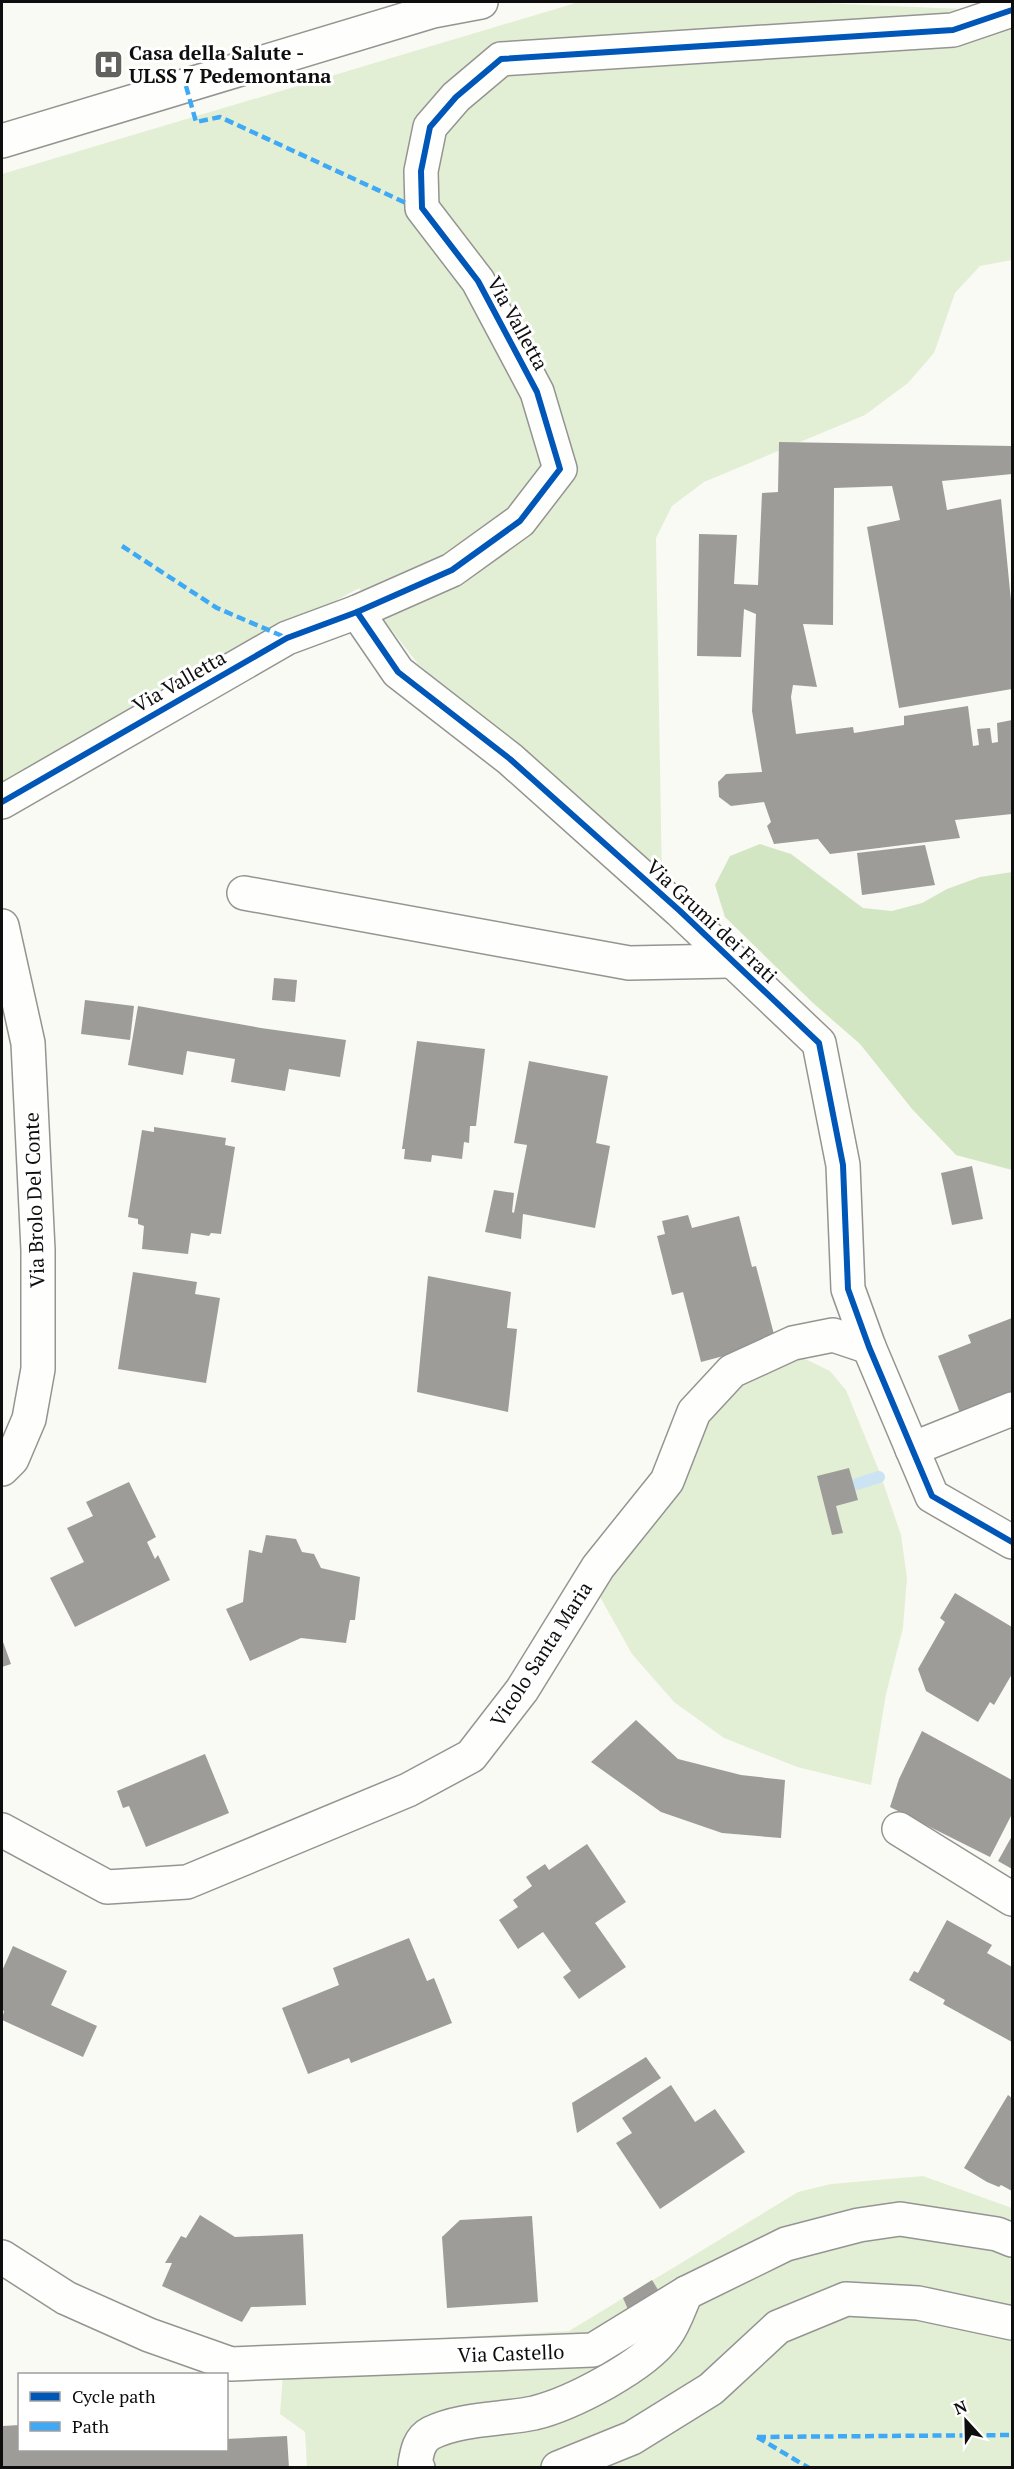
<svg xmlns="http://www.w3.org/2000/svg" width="1014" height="2469" font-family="'PT Serif',serif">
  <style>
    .green { fill: #e3efd5 }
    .forest { fill: #d3e6c4 }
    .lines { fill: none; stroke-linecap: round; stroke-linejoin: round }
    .stream { stroke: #cce3f3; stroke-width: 12 }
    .building { fill: #9e9c99 }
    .minor-casing { stroke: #949492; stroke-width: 36 }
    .minor { stroke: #fefefd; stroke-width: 33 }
    .quiet { stroke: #3fa9f5; stroke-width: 4.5; stroke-dasharray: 9 4.5; stroke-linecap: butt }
    .cycleway-casing { stroke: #fff; stroke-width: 10 }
    .cycleway { stroke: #0057b8; stroke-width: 6 }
    .labels { text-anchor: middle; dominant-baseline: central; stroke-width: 6; stroke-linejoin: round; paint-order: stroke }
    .poi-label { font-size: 20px; font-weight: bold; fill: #0e0e0e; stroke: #fff; text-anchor: start }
    .street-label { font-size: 20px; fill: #0e0e0e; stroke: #fff }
  </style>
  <rect width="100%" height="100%" fill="#fafaf4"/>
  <g class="green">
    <path d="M579,2H795L1012,11V260L980,266L955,293L934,353L908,383L865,415L704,482L672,506L656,538L662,881L418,664L359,588L2,784V174Z"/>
    <path d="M803,1358L830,1371L846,1390L880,1473L901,1535L907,1578L903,1628L886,1694L871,1785L797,1767L724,1738L674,1702L632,1654L595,1588L735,1381L774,1363Z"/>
    <path d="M923,2176L1012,2208V2467H307L305,2432L280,2414L285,2347L569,2331L798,2192L831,2184Z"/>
  </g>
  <path class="forest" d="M760,844L791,854L863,908L892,911L922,903L947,889L980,877L1012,872V1170L956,1155L912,1109L860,1044L813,1003L725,917L715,885L730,856Z"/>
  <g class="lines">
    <path class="stream" d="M857,1484L879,1477"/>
  </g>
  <g class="building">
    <path d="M779,442L1012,446V474L942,481L947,510L1001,499L1012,611V689L899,708L867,527L900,520L892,486L834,488L833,625L803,624L817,687L793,685L791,697L796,734L853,727L854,733L904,725V716L968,706L973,746L979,745L977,729L990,728L992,743L998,742L997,723L1012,720V814L955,820L960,838L830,854L818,839L774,844L767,826L771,822L764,802L731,806L719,797L718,782L726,774L762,772L752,711L756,614L744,609L741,657L697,656L699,534L737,535L734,584L758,585L762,493L778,492Z"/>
    <path d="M925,845L935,885L862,895L857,853Z"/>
    <path d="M274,978L297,980L295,1002L272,1000Z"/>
    <path d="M85,1000L134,1006L130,1040L81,1034Z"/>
    <path d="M138,1006L261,1028L346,1040L340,1077L289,1069L285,1091L231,1082L235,1059L187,1051L183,1075L128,1065Z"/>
    <path d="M417,1041L485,1049L476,1126H470L469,1143L464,1142L462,1159L432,1155L431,1162L404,1159L405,1149H402Z"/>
    <path d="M529,1061L608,1076L596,1143L610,1146L595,1228L523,1214L521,1239L485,1232L494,1190L514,1193L512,1212L514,1213L527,1145L514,1143Z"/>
    <path d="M154,1127L226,1138L225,1145L235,1147L221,1234L211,1233L209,1236L191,1233L188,1254L142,1249L144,1226L138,1224V1219L128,1217L142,1130L154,1132Z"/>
    <path d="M972,1166L983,1219L952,1225L941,1173Z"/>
    <path d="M688,1215L692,1228L739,1216L752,1267L756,1266L776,1342L701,1362L683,1292L672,1295L657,1236L665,1234L662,1221Z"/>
    <path d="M133,1272L197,1282L195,1294L220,1298L206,1383L118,1369Z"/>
    <path d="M428,1276L511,1292L507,1328L517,1329L508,1412L417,1392Z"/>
    <path d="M1012,1318V1394L960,1413L938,1356L971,1343L968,1335Z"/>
    <path d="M849,1468L858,1500L836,1506L843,1533L832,1535L817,1476Z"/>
    <path d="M129,1482L156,1537L147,1542L155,1559L158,1555L170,1580L75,1627L50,1578L84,1562L67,1528L93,1516L86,1502Z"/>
    <path d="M266,1535L296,1539L302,1552L314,1554L321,1568L360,1577L355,1620H350L346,1643L301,1638L250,1661L226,1609L243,1602L249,1550L262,1553Z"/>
    <path d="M955,1593L1012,1627V1674L994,1705L990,1702L978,1722L926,1691L918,1669L945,1622L940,1618Z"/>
    <path d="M2,1639L11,1664L2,1667Z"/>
    <path d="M636,1720L678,1759L741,1775L785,1780L781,1838L722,1833L661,1812L591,1762Z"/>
    <path d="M922,1731L1012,1780V1814L990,1857L890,1807L899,1779Z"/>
    <path d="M205,1754L229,1813L146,1847L129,1806L123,1808L117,1791Z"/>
    <path d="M1012,1836V1869L998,1861Z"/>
    <path d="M587,1844L626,1902L595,1923L626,1967L579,1999L563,1977L571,1971L543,1932L518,1949L499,1920L518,1907L513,1900L532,1886L526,1877L545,1864L549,1870Z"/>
    <path d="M947,1920L992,1945L987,1953L1012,1967V2042L943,2004L945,2000L909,1980L914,1971L918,1973Z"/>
    <path d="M409,1938L427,1981L434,1978L452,2023L351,2063L349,2058L308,2074L282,2008L339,1985L333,1968Z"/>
    <path d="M13,1946L67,1971L51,2005L97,2026L83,2057L2,2020L4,2011L2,2010V1971Z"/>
    <path d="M646,2057L661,2078L577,2133L572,2103Z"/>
    <path d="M671,2085L695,2122L715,2109L745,2152L660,2209L616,2143L632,2133L622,2118Z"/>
    <path d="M1008,2095L1012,2098V2191L1001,2185L999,2187L987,2182L964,2168Z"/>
    <path d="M200,2215L235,2237L303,2234L306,2305L251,2307L242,2322L162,2286L172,2263H165L181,2236L186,2238Z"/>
    <path d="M532,2216L538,2302L447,2308L442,2237L460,2220Z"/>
    <path d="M652,2280L665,2301L633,2321L623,2298Z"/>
    <path d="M20,2425V2450H226V2439L287,2436L289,2468H2V2426Z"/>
  </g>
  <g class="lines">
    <defs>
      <g id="minor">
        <path d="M2,141L433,11L481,2"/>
        <path d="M357,612L398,672L510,759L680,911L819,1043L843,1165L848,1289L869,1347L932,1496L1012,1542"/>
        <path d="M2,802L287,638L357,612L452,570L520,521L560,469L537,392L478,281L422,208L421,171L430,127L456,97L501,59L953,30L1012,10"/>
        <path d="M244,893L629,963L729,961"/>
        <path d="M2,926L28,1043L38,1250V1369L29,1419L12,1459L2,1469"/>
        <path d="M912,1449L1012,1409"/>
        <path d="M899,1829L1012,1899"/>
        <path d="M2,1830L107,1887L187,1882L408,1790L471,1756L522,1690L598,1567L667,1481L694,1412L732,1371L793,1343L833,1335L869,1347"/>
        <path d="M2,2257L66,2298L149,2335L231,2364L593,2350L686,2293L786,2244L859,2225L900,2219L997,2234L1012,2240"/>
        <path d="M418,2468L415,2464C417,2452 419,2439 431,2433C462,2418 501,2420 534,2413C571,2404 645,2366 666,2335C675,2323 680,2306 686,2293"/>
        <path d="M558,2468L632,2438L711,2389L778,2327L846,2299L918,2303L1012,2323"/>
      </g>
    </defs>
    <use href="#minor" class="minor-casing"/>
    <use href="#minor" class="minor"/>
    <g class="quiet">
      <path d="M186,86L196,122L220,117L406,203"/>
      <path d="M122,546L217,608L287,638"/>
      <path d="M757,2437L1012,2435"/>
      <path d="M757,2437L809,2468"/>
    </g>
    <defs>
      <g id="cycleway">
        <path d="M357,612L398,672L510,759L680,911L819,1043L843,1165L848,1289L869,1347L932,1496L1012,1542"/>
        <path d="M2,802L287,638L357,612L452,570L520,521L560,469L537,392L478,281L422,208L421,171L430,127L456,97L501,59L953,30L1012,10"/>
      </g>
    </defs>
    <use href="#cycleway" class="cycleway-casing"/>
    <use href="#cycleway" class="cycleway"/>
  </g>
  <defs>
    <symbol id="hospital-square" viewBox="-11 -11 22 22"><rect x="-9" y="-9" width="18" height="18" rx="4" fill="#61615e" stroke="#fff"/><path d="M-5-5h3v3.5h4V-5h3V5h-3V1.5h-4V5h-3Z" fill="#fff"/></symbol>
  </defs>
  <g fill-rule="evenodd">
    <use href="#hospital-square" x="92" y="48" width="33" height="33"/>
  </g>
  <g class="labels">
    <g class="poi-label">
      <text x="129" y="52">Casa della Salute -<tspan x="129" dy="23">ULSS 7 Pedemontana</tspan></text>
    </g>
    <g class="street-label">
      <text transform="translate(518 323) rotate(61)">Via Valletta</text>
      <text transform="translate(179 681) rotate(-30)">Via Valletta</text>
      <text transform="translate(712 921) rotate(43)">Via Grumi dei Frati</text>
      <text transform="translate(34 1200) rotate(-92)">Via Brolo Del Conte</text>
      <text transform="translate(541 1654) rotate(-57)">Vicolo Santa Maria</text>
      <text transform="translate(511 2353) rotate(-2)">Via Castello</text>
    </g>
  </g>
  <rect width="1014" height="2469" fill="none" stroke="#0e0e0e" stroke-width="6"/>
  <rect x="18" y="2373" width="210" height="78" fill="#ffffff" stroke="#9f9f9f" stroke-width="1.5"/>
  <rect x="30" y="2392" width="30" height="9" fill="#0057b8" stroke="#9f9f9f" stroke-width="1.5"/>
  <text x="72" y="2403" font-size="18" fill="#0e0e0e">Cycle path</text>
  <rect x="30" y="2422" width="30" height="9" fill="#3fa9f5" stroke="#9f9f9f" stroke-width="1.5"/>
  <text x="72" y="2433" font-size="18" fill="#0e0e0e">Path</text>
  <g transform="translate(966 2421) rotate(338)" stroke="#ffffff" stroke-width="4.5" paint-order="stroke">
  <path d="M0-4.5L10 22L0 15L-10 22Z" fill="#0e0e0e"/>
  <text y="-9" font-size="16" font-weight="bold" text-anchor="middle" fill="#0e0e0e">N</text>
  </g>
</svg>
